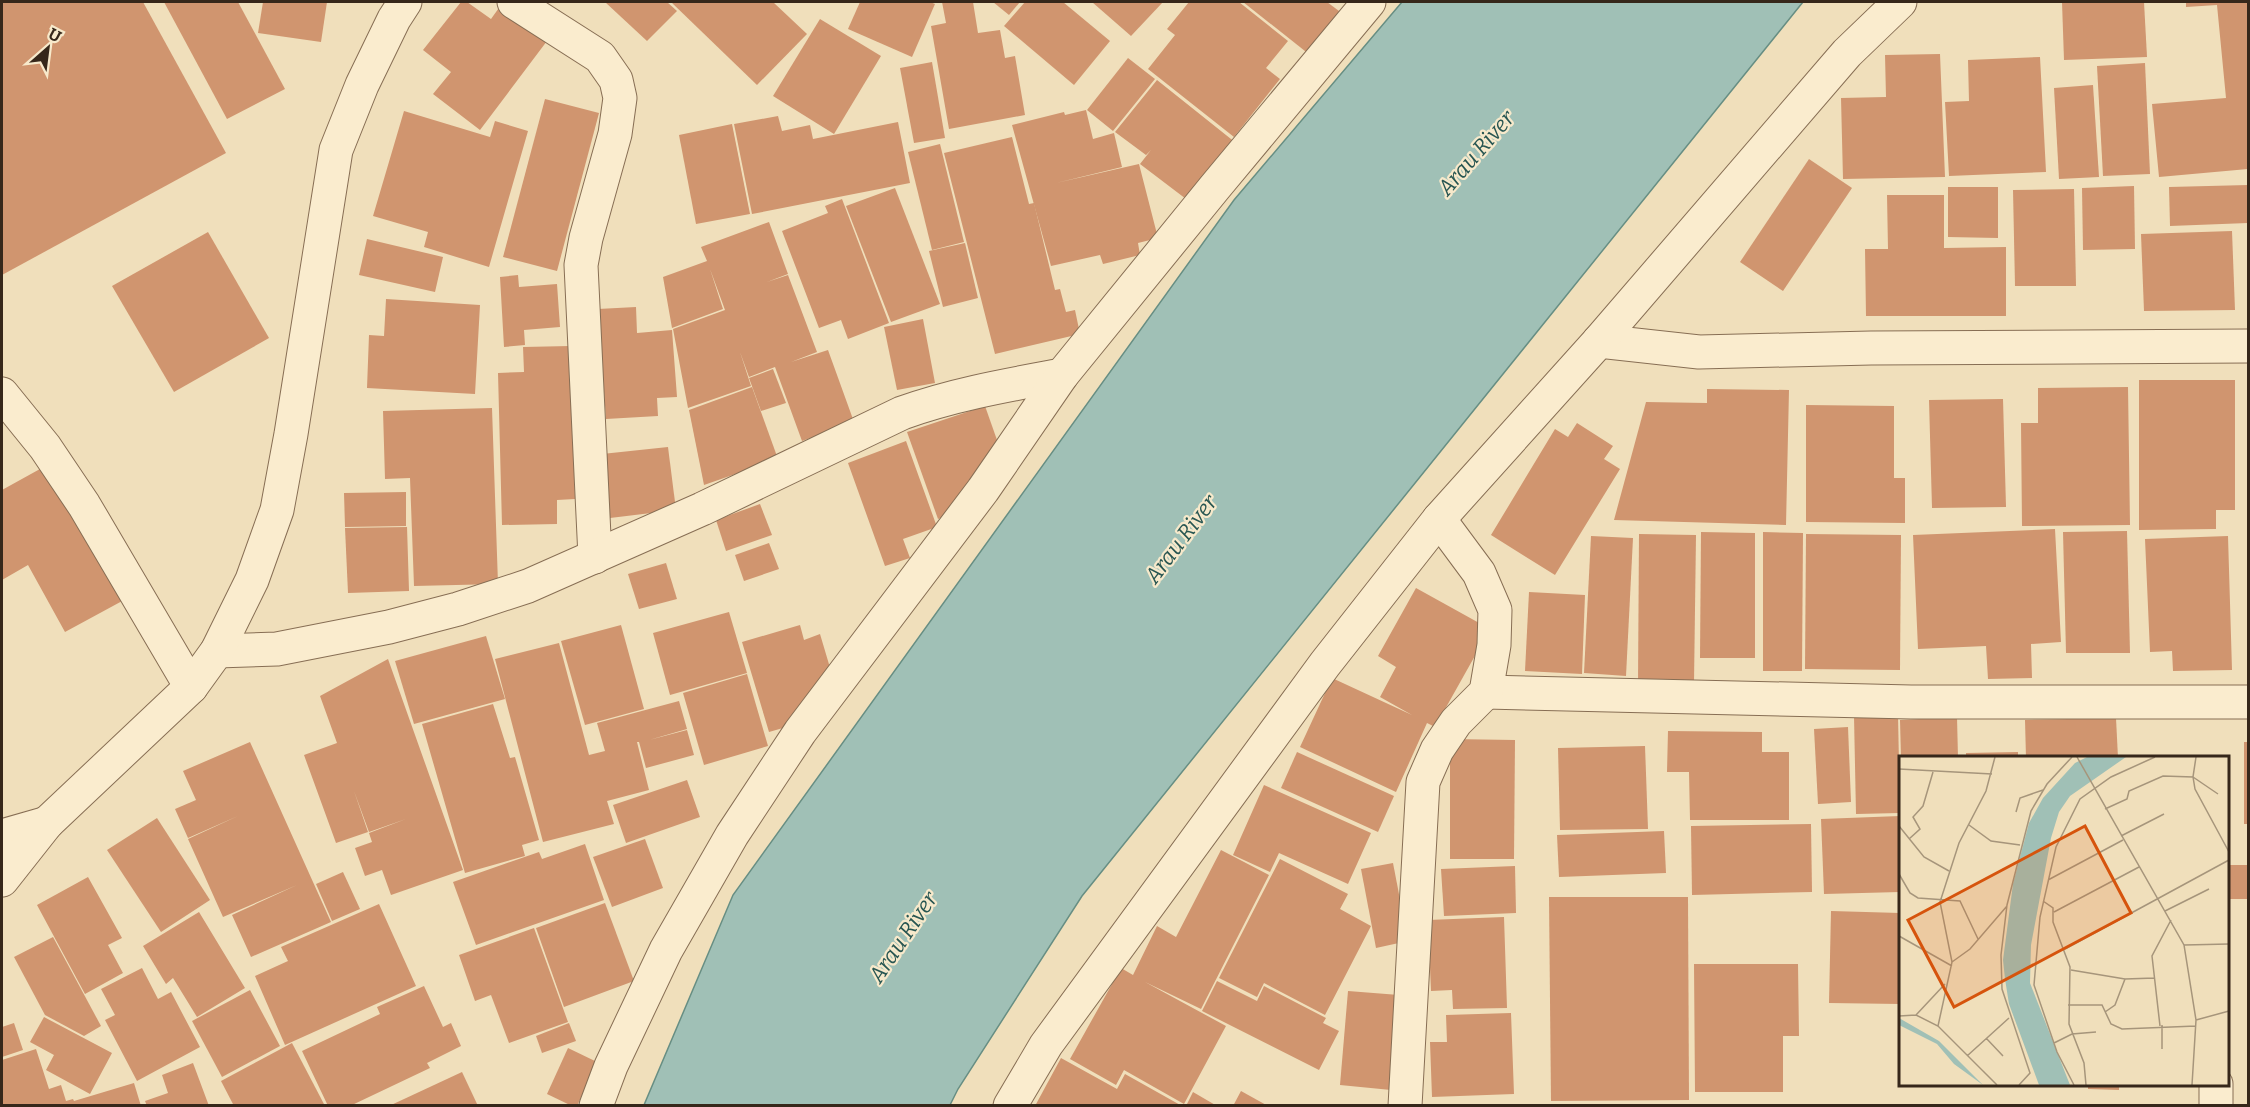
<svg xmlns="http://www.w3.org/2000/svg" width="2250" height="1107" font-family="Bitter,serif">
  <style>
    .water { fill: #a0c0b6; stroke: #678e83; stroke-width: 1.5 }
    .building { fill: #d0956f }
    .lines { fill: none; stroke-linecap: round; stroke-linejoin: round }
    .minor-casing { stroke: #876e54; stroke-width: 35 }
    .minor { stroke: #faecce; stroke-width: 33 }
    .labels { text-anchor: middle; dominant-baseline: central; stroke-width: 4.5; stroke-linejoin: round; paint-order: stroke }
    .water-label { font-size: 22px; font-style: italic; fill: #285652; stroke: #f7e9cb }
    .inset-road { fill: none; stroke: #a6957b; stroke-width: 1.5 }
    .view { fill: #d6540d; fill-opacity: 0.15; stroke: #d6540d; stroke-width: 3 }
    .inset-edge { fill: none; stroke: #36271a; stroke-width: 3 }
  </style>
  <rect width="100%" height="100%" fill="#f0dfbb"/>
  <path class="water" d="M1402,2H1803L1082,896L958,1089L950,1105H644L733,895L1234,200Z"/>
  <g class="building">
    <path d="M2,2H143L226,153L2,275Z"/>
    <path d="M164,2H238L285,89L227,119Z"/>
    <path d="M263,2H327L321,42L258,33Z"/>
    <path d="M461,2H467L491,19L501,5L547,41L480,130L433,94L451,72L423,50Z"/>
    <path d="M605,2H667L677,11L647,41Z"/>
    <path d="M671,2H773L807,34L757,85Z"/>
    <path d="M860,2H930L935,4L912,57L848,29Z"/>
    <path d="M942,2H973L978,33L1000,30L1005,58L1015,56L1025,115L949,129L931,26L946,23Z"/>
    <path d="M993,2H1020L1009,15Z"/>
    <path d="M1025,2H1063L1110,41L1074,85L1004,26Z"/>
    <path d="M1092,2H1163L1131,36Z"/>
    <path d="M1189,2H1239L1288,41L1266,68L1280,79L1234,137L1148,69L1175,35L1167,29Z"/>
    <path d="M1243,2H1327L1343,14L1310,55Z"/>
    <path d="M2062,2H2144L2147,57L2064,60Z"/>
    <path d="M2186,2H2248V169L2159,177L2152,104L2226,98L2217,5L2186,7Z"/>
    <path d="M820,19L881,56L834,134L773,96Z"/>
    <path d="M1940,54L1945,177L1843,179L1841,98L1886,97L1885,55Z"/>
    <path d="M2040,57L2046,172L1949,176L1945,102L1969,101L1968,60Z"/>
    <path d="M1128,58L1155,79L1113,131L1087,110Z"/>
    <path d="M932,62L945,138L914,143L900,68Z"/>
    <path d="M2145,63L2150,174L2103,176L2097,66Z"/>
    <path d="M1157,80L1236,143L1190,202L1140,164L1151,150L1146,155L1115,132Z"/>
    <path d="M2093,85L2099,177L2059,179L2054,88Z"/>
    <path d="M545,99L599,113L557,271L503,257Z"/>
    <path d="M1086,110L1093,139L1114,133L1122,167L1056,183L1139,164L1158,238L1138,243L1140,255L1103,264L1100,255L1051,266L1012,125L1064,112L1065,115Z"/>
    <path d="M404,111L490,137L495,121L528,131L489,267L424,247L428,232L373,216Z"/>
    <path d="M778,116L782,131L810,125L813,139L898,122L910,183L752,214L734,124Z"/>
    <path d="M732,124L750,214L696,224L679,135Z"/>
    <path d="M1012,137L1029,204L1034,203L1055,290L1060,289L1066,312L1075,310L1080,334L995,354L944,153Z"/>
    <path d="M940,144L964,242L932,250L908,152Z"/>
    <path d="M1809,159L1852,188L1783,291L1740,262Z"/>
    <path d="M2248,185V223L2170,226L2169,187Z"/>
    <path d="M2134,186L2135,249L2083,250L2082,188Z"/>
    <path d="M1948,187H1998V238L1948,237Z"/>
    <path d="M895,188L940,304L891,322L846,206Z"/>
    <path d="M2074,189L2076,286H2015L2013,190Z"/>
    <path d="M1887,195H1944V248L2006,247V316H1866L1865,249H1888Z"/>
    <path d="M842,199L889,323L848,339L841,320L819,328L782,231L828,213L825,206Z"/>
    <path d="M769,222L788,274L767,282L788,275L817,352L791,362L828,350L854,422L802,441L775,367L749,377L740,352L751,386L688,408L673,329L725,310L710,269L723,309L672,328L663,277L707,261L701,247Z"/>
    <path d="M2232,231L2235,310L2144,311L2141,234Z"/>
    <path d="M208,232L269,338L174,392L112,286Z"/>
    <path d="M367,239L443,257L435,292L359,275Z"/>
    <path d="M965,243L978,298L943,307L929,251Z"/>
    <path d="M518,275L519,287L557,284L560,327L524,330L525,345L504,347L500,277Z"/>
    <path d="M386,299L480,305L475,394L367,388L369,335L384,336Z"/>
    <path d="M636,307L637,333L672,330L677,397L657,398L658,416L606,419L598,309Z"/>
    <path d="M923,319L935,383L897,390L884,327Z"/>
    <path d="M570,346L575,499L557,500V524L502,525L498,373L524,372L523,347Z"/>
    <path d="M773,369L786,403L761,411L749,378Z"/>
    <path d="M2139,380H2235V510H2216V529L2139,530Z"/>
    <path d="M752,387L778,459L704,485L689,410Z"/>
    <path d="M2128,387L2130,525L2022,526L2021,423H2038V388Z"/>
    <path d="M1707,389L1789,390L1786,525L1614,520L1646,402L1707,403Z"/>
    <path d="M2003,399L2006,507L1932,508L1929,400Z"/>
    <path d="M1806,405L1894,406V478H1905V523L1806,522Z"/>
    <path d="M985,406L997,440L945,516L938,519L907,432Z"/>
    <path d="M492,408L498,584L414,586L410,478L385,479L383,411Z"/>
    <path d="M1577,423L1613,446L1604,459L1620,469L1555,575L1491,535L1555,429L1568,437Z"/>
    <path d="M906,441L937,527L903,539L910,558L885,566L848,463Z"/>
    <path d="M668,447L676,510L610,518L602,454Z"/>
    <path d="M49,464L124,600L65,632L28,565L2,580V490Z"/>
    <path d="M406,492V526L345,527L344,493Z"/>
    <path d="M760,504L772,535L726,551L716,520Z"/>
    <path d="M407,527L409,591L348,593L345,528Z"/>
    <path d="M2055,529L2061,642L2031,644L2032,678L1988,679L1986,646L1918,649L1913,535Z"/>
    <path d="M2127,531L2130,653H2066L2063,532Z"/>
    <path d="M1701,532L1755,533V658H1700Z"/>
    <path d="M1763,532L1803,533L1802,671H1763Z"/>
    <path d="M1639,534L1696,535L1694,683H1638Z"/>
    <path d="M1806,534L1901,535L1900,670L1805,669Z"/>
    <path d="M1591,536L1633,538L1626,676L1584,673Z"/>
    <path d="M2228,536L2232,670L2173,671L2172,651L2150,652L2145,539Z"/>
    <path d="M769,543L779,569L744,581L735,555Z"/>
    <path d="M666,563L677,599L639,609L628,574Z"/>
    <path d="M1416,588L1490,629L1435,727L1427,723L1396,792L1300,747L1332,678L1412,715L1380,697L1396,667L1378,656Z"/>
    <path d="M1529,592L1585,595L1582,674L1525,671Z"/>
    <path d="M729,612L747,673L670,695L653,633Z"/>
    <path d="M621,625L644,709L585,725L561,641Z"/>
    <path d="M800,625L804,640L820,634L831,671L783,728L769,732L742,642Z"/>
    <path d="M486,636L505,699L414,724L395,661Z"/>
    <path d="M559,643L589,755L605,751L597,723L679,701L687,729L649,740L687,730L694,755L646,768L639,742H637L649,790L607,801L614,824L543,842L495,659Z"/>
    <path d="M388,659L463,870L391,895L382,870L365,876L355,848L372,842L369,833L406,819L369,832L354,791L368,832L336,843L304,755L337,743L320,696Z"/>
    <path d="M747,674L768,746L704,765L683,693Z"/>
    <path d="M493,704L510,758L515,757L539,840L522,845L525,856L465,873L422,724Z"/>
    <path d="M1898,715L1900,813L1856,814L1854,716Z"/>
    <path d="M1957,717L1958,758H1901L1900,720Z"/>
    <path d="M2116,718L2118,758H2026L2025,720Z"/>
    <path d="M1848,727L1851,802L1818,804L1814,729Z"/>
    <path d="M1668,731L1762,732V752H1789V820H1690L1689,772H1667Z"/>
    <path d="M1450,739L1515,740L1514,859H1450Z"/>
    <path d="M250,742L331,922L251,957L232,915L297,885L223,917L188,839L238,816L188,838L175,809L196,800L183,771Z"/>
    <rect x="2244" y="742" width="4" height="82"/>
    <path d="M1645,746L1648,829L1560,830L1558,748Z"/>
    <path d="M1297,752L1394,796L1378,832L1281,788Z"/>
    <path d="M2018,752V758H1966V753Z"/>
    <path d="M687,780L700,817L626,843L613,805Z"/>
    <path d="M1264,785L1371,833L1348,884L1279,853L1270,872L1233,855Z"/>
    <path d="M1900,816V892L1824,894L1821,819Z"/>
    <path d="M157,818L210,900L161,932L107,850Z"/>
    <path d="M1811,824L1812,892L1692,895L1691,826Z"/>
    <path d="M1664,831L1666,873L1559,877L1557,835Z"/>
    <path d="M645,839L663,888L612,907L593,857Z"/>
    <path d="M585,844L604,900L476,945L453,882L539,852L542,859Z"/>
    <path d="M1221,850L1269,875L1201,1009L1145,982L1226,1026L1184,1104L1124,1070L1116,1085L1070,1059L1121,968L1133,975L1157,926L1176,937Z"/>
    <path d="M1280,859L1348,894L1340,909L1371,926L1325,1015L1264,983L1257,997L1219,978Z"/>
    <path d="M1393,863L1408,941L1376,948L1361,869Z"/>
    <rect x="2228" y="865" width="20" height="34"/>
    <path d="M1515,866L1516,913L1444,916L1441,869Z"/>
    <path d="M343,872L360,909L332,921L316,884Z"/>
    <path d="M88,877L122,938L108,945L123,973L85,994L37,905Z"/>
    <path d="M1549,897H1688L1689,1100L1551,1101Z"/>
    <path d="M605,903L634,981L564,1007L536,928Z"/>
    <path d="M379,904L416,986L285,1045L255,976L288,961L281,947Z"/>
    <path d="M1831,911L1900,913V1004L1829,1003Z"/>
    <path d="M199,912L245,988L197,1017L173,978L166,984L143,946Z"/>
    <path d="M1504,917L1507,1008L1453,1009L1452,990L1431,991L1428,920Z"/>
    <path d="M534,928L568,1022L509,1043L491,995L475,1001L459,955Z"/>
    <path d="M53,937L101,1026L84,1036L45,1015L14,957Z"/>
    <path d="M1694,964H1798L1799,1036H1783V1092H1695Z"/>
    <path d="M142,968L158,999L171,992L200,1047L137,1081L105,1020L115,1015L101,989Z"/>
    <path d="M1217,981L1257,1001L1264,986L1326,1018L1323,1023L1339,1031L1319,1070L1202,1011Z"/>
    <path d="M424,986L443,1027L451,1023L461,1046L427,1063L430,1068L350,1106H328L302,1051L380,1014L377,1007Z"/>
    <path d="M250,990L280,1046L222,1077L192,1021Z"/>
    <path d="M1348,991L1399,995L1391,1090L1340,1085Z"/>
    <path d="M1511,1013L1514,1094L1432,1097L1430,1042H1447L1446,1015Z"/>
    <path d="M44,1017L112,1053L90,1094L46,1070L54,1055L30,1042Z"/>
    <path d="M14,1023L23,1050L2,1057V1027Z"/>
    <path d="M569,1023L576,1041L542,1053L536,1036Z"/>
    <path d="M292,1043L325,1106H234L221,1081Z"/>
    <path d="M568,1048L597,1062L577,1106H572L547,1094Z"/>
    <path d="M36,1049L49,1089L61,1085L66,1101L73,1099L74,1101L134,1083L141,1106H2V1060Z"/>
    <path d="M1061,1058L1117,1089L1125,1074L1182,1106H1035Z"/>
    <path d="M193,1063L209,1106H147L145,1101L168,1093L162,1075Z"/>
    <path d="M462,1072L478,1106H389Z"/>
    <path d="M2088,1084H2119V1090L2088,1089Z"/>
    <path d="M1241,1091L1268,1106H1233Z"/>
    <path d="M1193,1092L1217,1106H1186Z"/>
  </g>
  <g class="lines">
    <defs>
      <g id="minor">
        <path d="M514,2L600,57L616,80L620,98L615,134L586,238L581,265L595,557"/>
        <path d="M1599,341L1699,352L1871,348L2248,346"/>
        <path d="M2,394L45,447L84,505L191,687"/>
        <path d="M217,651L277,649L389,627L458,609L528,586L702,509L902,413C955,394 1008,385 1062,375"/>
        <path d="M1486,692L1911,702H2248"/>
        <path d="M2,836L47,823"/>
        <path d="M2,880L47,823L191,687L217,651L252,580L277,510L291,434L336,150L362,85L394,19L405,2"/>
        <path d="M2216,1084V1106"/>
        <path d="M596,1106L611,1066L666,950L732,835L800,732L983,490L1062,375L1215,187L1369,2"/>
        <path d="M1010,1106L1046,1045L1325,664L1439,519L1599,341L1847,53L1900,2"/>
        <path d="M1405,1106L1423,782L1437,750L1456,722L1486,692L1494,645L1495,610L1479,573L1439,519"/>
      </g>
    </defs>
    <use href="#minor" class="minor-casing"/>
    <use href="#minor" class="minor"/>
  </g>
  <g class="labels">
    <g class="water-label">
      <text transform="translate(1476 153) rotate(-49)">Arau River</text>
      <text transform="translate(1181 539) rotate(-53)">Arau River</text>
      <text transform="translate(903 937) rotate(-56)">Arau River</text>
    </g>
  </g>
  <g transform="translate(1899 756)">
    <rect width="330" height="330" fill="#f0dfbb"/>
    <path d="M188,1H227L171,40L160,56L152,82L132,189L131,227L171,329H140L110,248L106,223L104,204L114,128L130,67L144,42L176,7ZM0,262L40,285L84,329L55,308L38,288L0,269Z" fill="#a0c0b6"/>
    <path class="inset-road" d="M178,1L285,189L297,264L293,329M297,1L294,21L319,38M0,13L93,18M206,53L228,43L230,35L264,20L294,21L296,33L330,96M117,56L121,42L144,34M70,69L92,85L121,89M0,70L25,101L50,115M222,80L265,58M10,83L21,73L14,61L24,50L34,16M0,118L11,137L19,142L61,145L79,183M149,124L224,84M144,145L154,152V166L171,211L170,268L185,307L187,329M266,155L310,133M155,156L240,111M0,180L53,210M285,189L330,188M166,193L330,104M53,206L71,193L108,150M172,214L226,223M169,249H203L212,268L223,273L297,270M206,256L216,249L226,223L256,222M17,259L46,228M0,260L17,259L39,270L98,329M297,264L330,255M39,270L53,206L41,146L60,87L87,35L96,1M261,270L253,200L272,164M87,282L104,300M155,287L173,278L197,276M263,293V269M68,300L110,262M120,329L131,317L103,233L102,199L108,149L132,55L148,28L173,1M175,329L158,296L135,229L141,161L157,91L181,43L212,21L256,1"/>
    <path class="view" d="M186,70L232,157L55,251L9,164Z"/>
    <rect width="330" height="330" class="inset-edge"/>
  </g>
  <rect width="2250" height="1107" fill="none" stroke="#36271a" stroke-width="6"/>
  <g transform="translate(48 48) rotate(28)" stroke="#f7e9cb" stroke-width="4.5" paint-order="stroke">
  <path d="M0-4.5L10 22L0 15L-10 22Z" fill="#36271a"/>
  <text y="-9" font-size="16" font-weight="bold" text-anchor="middle" fill="#36271a">U</text>
  </g>
</svg>
